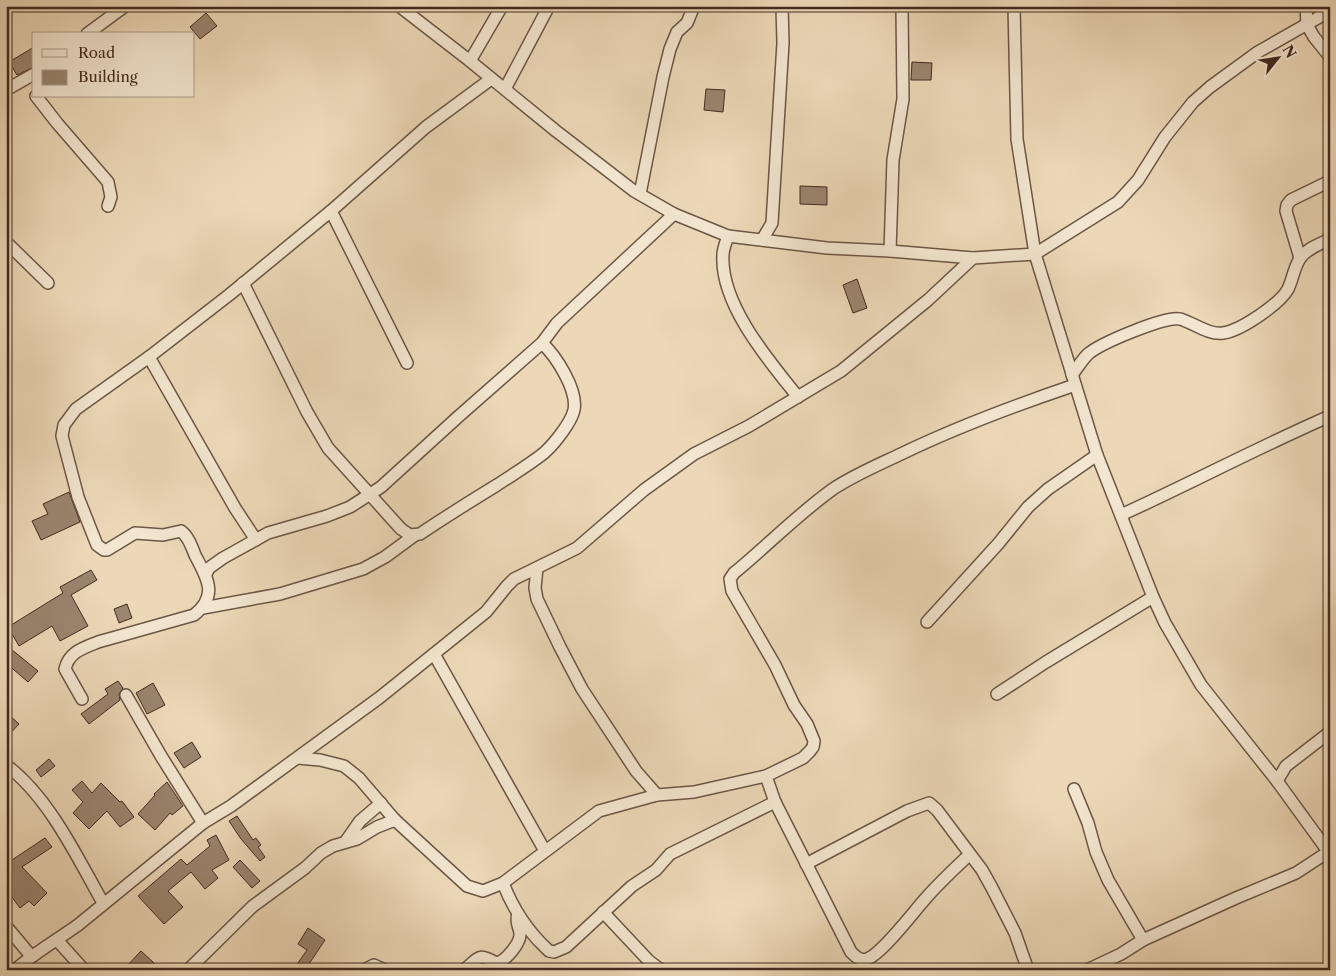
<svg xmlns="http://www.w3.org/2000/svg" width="1336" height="976" font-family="'Libre Caslon Text',serif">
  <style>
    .building { fill: #9a856f; stroke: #422b20 }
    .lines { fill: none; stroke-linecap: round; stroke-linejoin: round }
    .minor-casing { stroke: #6c5646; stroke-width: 14 }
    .minor { stroke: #f3e6d0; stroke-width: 11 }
  </style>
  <rect width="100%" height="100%" fill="#ecd8b7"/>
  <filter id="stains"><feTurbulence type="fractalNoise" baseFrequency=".004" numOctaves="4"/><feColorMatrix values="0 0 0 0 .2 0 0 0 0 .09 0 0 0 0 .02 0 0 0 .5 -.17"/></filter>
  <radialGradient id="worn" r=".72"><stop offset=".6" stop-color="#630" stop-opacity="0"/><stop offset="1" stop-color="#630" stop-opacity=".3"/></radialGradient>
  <g class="building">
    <path d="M206,13L217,26L200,39L190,27Z"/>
    <path d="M34,47V67L17,75L9,62Z"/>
    <path d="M912,62L932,63L931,80H911Z"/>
    <path d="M706,89L725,90L723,112L704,110Z"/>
    <path d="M800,186L827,187V205L800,204Z"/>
    <path d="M857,279L867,308L853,313L843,285Z"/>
    <path d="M69,492L80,522L41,540L32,521L48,514L43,504Z"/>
    <path d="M91,570L97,580L71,595L88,626L60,641L52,626L19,646L8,627L63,593L60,587Z"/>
    <path d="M127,604L132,618L119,623L114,609Z"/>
    <path d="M6,645L38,671L28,682L6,663Z"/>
    <path d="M118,681L123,688L119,694L120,700L89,724L81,714L108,694L105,689Z"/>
    <path d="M153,683L165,705L147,714L136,693Z"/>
    <path d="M6,712L19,724L6,738Z"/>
    <path d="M192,742L201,757L184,768L174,753Z"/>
    <path d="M49,759L55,766L41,777L36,770Z"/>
    <path d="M82,781L92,793L101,783L120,802L122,801L134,817L120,827L107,811L89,829L73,813L83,802L72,790Z"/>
    <path d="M167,782L183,806L172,815L170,813L155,830L138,814L155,795L154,794Z"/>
    <path d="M237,816L253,840L256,838L261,845L258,847L265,857L260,861L241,839L229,821Z"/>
    <path d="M216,835L229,860L212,870L218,878L205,889L191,872L168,891L183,907L164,924L138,896L181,859L187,865L210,846L207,840Z"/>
    <path d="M45,838L52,847L22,867L47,893L34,906L29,901L20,908L6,889V853L12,860Z"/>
    <path d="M240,860L260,881L252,888L233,867Z"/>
    <path d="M308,928L325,940L305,970H293L307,950L298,944Z"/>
    <path d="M141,951L154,963L148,970H123Z"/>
  </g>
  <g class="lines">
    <defs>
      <g id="minor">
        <path d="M399,6L470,61L556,131L634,191L674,214L728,236L827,248L890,251L973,258L1035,254L1118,202L1138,180L1165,137L1193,102L1210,87L1258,52L1330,11"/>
        <path d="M1014,6L1017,139L1035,254L1097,455L1153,597L1165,623L1201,685L1277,781L1330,854"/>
        <path d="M1306,6L1307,25L1314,37L1330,57"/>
        <path d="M87,34L125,6"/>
        <path d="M470,61L502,6"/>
        <path d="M505,89L549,6"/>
        <path d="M6,90L34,74"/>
        <path d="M36,96L57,123L108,182L111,197L108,206"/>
        <path d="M640,194L663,77L670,49L677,32L687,23L694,6"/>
        <path d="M331,211L407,363"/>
        <path d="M728,236C726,242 723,249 723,255C720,304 769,361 798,397"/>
        <path d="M762,240L772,223L783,43L782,6"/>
        <path d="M6,242L48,283"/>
        <path d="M890,251L893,160L903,99L902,6"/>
        <path d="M1300,258L1286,211L1287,205L1291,200L1330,181"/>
        <path d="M243,283L307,412L328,448L401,529L410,535L420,534C445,517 471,501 497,485C512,475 529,465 544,453C554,444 571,423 574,410C578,390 556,356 542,343"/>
        <path d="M149,357L235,508L256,540"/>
        <path d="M1072,375C1077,368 1082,360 1088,354C1101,343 1165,316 1180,319C1194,323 1208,335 1223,333C1240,331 1280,304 1288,289C1293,279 1294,266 1301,257C1308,248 1320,244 1330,239"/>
        <path d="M1121,515C1191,483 1259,447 1330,416"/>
        <path d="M537,568L535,588L537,599L560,647L582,689L636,771L657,795"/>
        <path d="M206,574L209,568L223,558L268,533L327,516L350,507L381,487L459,416L542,343L557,323L674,214"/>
        <path d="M203,608L280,594L363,569L385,557L415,535"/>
        <path d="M927,622L998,544L1028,507L1048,489L1097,455"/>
        <path d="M434,654L545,851"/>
        <path d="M997,694L1046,662L1153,597"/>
        <path d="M126,695L161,756L203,823"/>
        <path d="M82,699L65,669C69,652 83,648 98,642L194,615C219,595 207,578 195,555C192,547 188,536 181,531L163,535L135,533L107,550H104L97,545L78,497L62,436L64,425L76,409L149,357L229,295L331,211L426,127L491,79"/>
        <path d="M298,758L320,760L344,766L359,778L395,820L467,886L483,891L503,883L599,811L657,795L694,792L766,776L803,758L810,751L813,747L814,741L807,724L794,705L775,665L732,591L730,579L734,573C767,546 798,514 833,489C854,475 878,465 901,454C957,427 1016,405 1075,385"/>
        <path d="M6,765C49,797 77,857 103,903"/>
        <path d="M1277,781L1286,766L1330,732"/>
        <path d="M1074,789L1088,823L1096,852L1108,880L1143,940"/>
        <path d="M775,802L851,952C856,957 860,961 867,959C882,954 914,911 926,898C939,883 954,869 969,855"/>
        <path d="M346,841L360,821L381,803"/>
        <path d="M806,864L907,811L929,803L937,810L982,870L992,888L1015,933L1028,970"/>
        <path d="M503,883C513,909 528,932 549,951L554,952L566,947L632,886L656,870L670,854L775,802L766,776"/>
        <path d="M603,912L649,961L661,970"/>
        <path d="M6,926L31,956"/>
        <path d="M57,940L84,970"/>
        <path d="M15,970C34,953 57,940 78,925L203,823L231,806L379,698L486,612L507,586L514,579L577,548L644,490L694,454L749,426L841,371L928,300L973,258"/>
        <path d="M188,970L253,906L305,868L321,853L333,846L357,839L377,827L395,820"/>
        <path d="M364,970L374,965L385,970"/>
        <path d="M464,970C479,958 478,952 496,963C505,962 521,943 520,933C519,926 515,922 518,914"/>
        <path d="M1087,970L1121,954L1143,940L1236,898L1296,873L1328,852"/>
        <path d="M1324,970L1330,967"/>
      </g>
    </defs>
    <use href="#minor" class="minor-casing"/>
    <use href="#minor" class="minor"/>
  </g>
  <rect width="1336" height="976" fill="none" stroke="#ecd8b7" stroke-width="25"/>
  <rect x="8" y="8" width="1321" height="961" fill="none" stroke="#422b20" stroke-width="2.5"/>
  <rect x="12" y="12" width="1311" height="951" fill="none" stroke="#422b20"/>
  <rect x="32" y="32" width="162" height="65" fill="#f3e6d0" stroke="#ac9b8a"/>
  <rect x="42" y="49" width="25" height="8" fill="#f3e6d0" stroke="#ac9b8a"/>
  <text x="78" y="58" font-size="15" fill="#422b20">Road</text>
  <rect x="42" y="70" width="25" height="15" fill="#9a856f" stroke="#ac9b8a"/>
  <text x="78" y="82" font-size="15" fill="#422b20">Building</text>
  <g transform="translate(1278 58) rotate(60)" stroke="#f3e6d0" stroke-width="4" paint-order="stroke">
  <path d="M0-4L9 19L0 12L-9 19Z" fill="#422b20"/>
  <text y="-8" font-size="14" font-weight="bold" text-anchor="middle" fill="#422b20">N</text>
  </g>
  <rect width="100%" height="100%" filter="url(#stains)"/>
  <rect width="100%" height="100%" fill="url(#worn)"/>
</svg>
